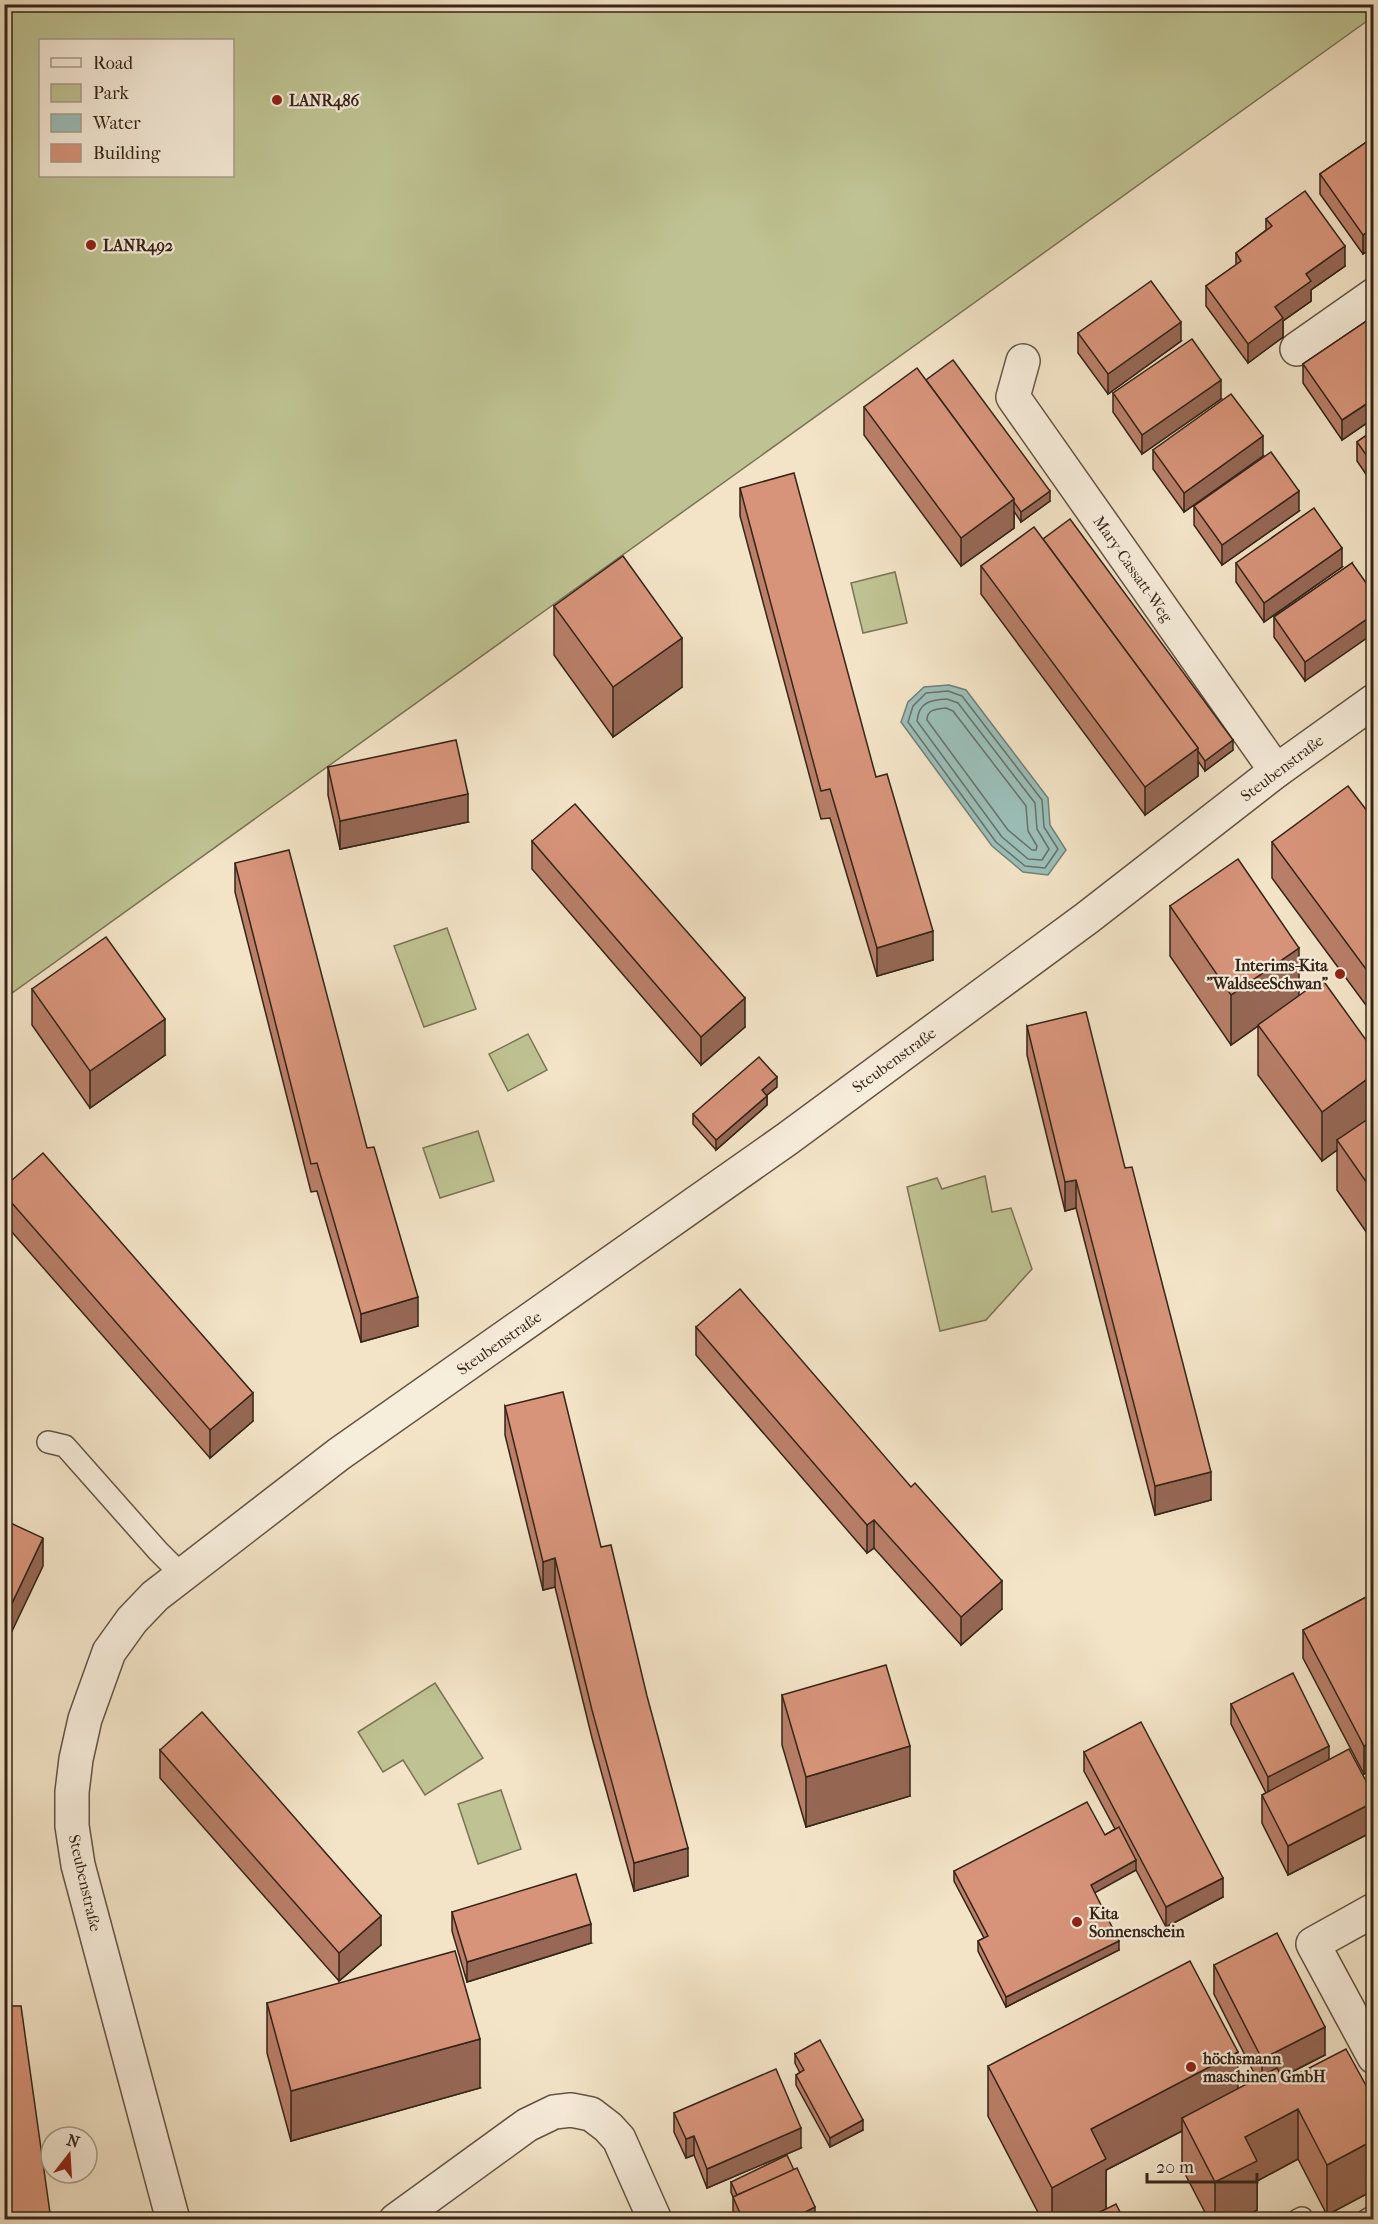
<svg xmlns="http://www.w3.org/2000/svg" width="1378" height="2224" font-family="'IM FELL French Canon',serif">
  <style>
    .green { fill: #bfc393; stroke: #7a7456; stroke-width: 1.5; fill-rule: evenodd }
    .water { fill: #9bbeb8; stroke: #728078; stroke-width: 1.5 }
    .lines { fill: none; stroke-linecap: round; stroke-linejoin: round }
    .shore { stroke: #687168; stroke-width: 1.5 }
    .lane-casing { stroke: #645444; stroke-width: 24 }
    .street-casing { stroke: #645444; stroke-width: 36 }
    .lane { stroke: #f7eddb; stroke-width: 21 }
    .street { stroke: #f7eddb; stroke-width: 33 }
    .wall { fill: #b97f69; stroke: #352418; stroke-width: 1.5 }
    .shaded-wall { fill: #966855; stroke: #352418; stroke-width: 1.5 }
    .building { fill: #d7947a; stroke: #352418; stroke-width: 1.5 }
    .poi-dot { fill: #8f2418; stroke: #f7eddb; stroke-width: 2 }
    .labels { text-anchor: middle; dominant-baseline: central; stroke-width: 4.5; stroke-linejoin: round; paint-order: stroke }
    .poi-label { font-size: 16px; font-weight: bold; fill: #352418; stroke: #f7eddb; text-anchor: start }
    .street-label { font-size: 16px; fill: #352418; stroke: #f7eddb }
  </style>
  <rect width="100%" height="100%" fill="#f3e4c7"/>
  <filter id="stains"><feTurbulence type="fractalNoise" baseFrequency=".00333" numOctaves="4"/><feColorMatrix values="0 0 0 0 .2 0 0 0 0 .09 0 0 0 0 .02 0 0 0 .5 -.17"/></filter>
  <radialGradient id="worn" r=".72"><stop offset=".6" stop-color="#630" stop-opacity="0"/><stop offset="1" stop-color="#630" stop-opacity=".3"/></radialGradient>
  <g class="green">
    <path d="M5,4H1373L1374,16L5,998ZM232,40V176H40V40Z"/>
    <path d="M895,572L907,623L863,633L851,583Z"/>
    <path d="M447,928L476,1009L424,1027L394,946Z"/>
    <path d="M528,1034L547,1070L508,1091L489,1054Z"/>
    <path d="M478,1131L494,1181L440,1198L423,1148Z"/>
    <path d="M985,1176L992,1212L1011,1208L1032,1269L986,1320L940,1331L907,1187L937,1178L942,1189Z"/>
    <path d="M435,1683L483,1758L425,1795L403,1760L383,1772L358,1732Z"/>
    <path d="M501,1790L521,1849L478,1864L458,1804Z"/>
  </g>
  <path class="water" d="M949,685L966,690L1048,798L1050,825L1066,850L1048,875L1023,872L992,846L901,722L908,702L924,687Z"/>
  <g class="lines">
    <g class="shore">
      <path d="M948,691L962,696L1042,800L1044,827L1058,849L1045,868L1025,866L996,842L908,722L913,706L926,693Z"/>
      <path d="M947,699L958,703L1035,803L1037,829L1049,849L1042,860L1028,859L1002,837L917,721C919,702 930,700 947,699Z"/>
      <path d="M946,708L953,711L1026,806L1028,831L1037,846L1036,850H1032L1008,830L927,720C927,709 937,709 946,708Z"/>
    </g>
    <defs>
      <g id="lane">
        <path d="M48,1442L65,1446L158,1551L181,1574"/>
        <path d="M1298,2220L1302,2218L1303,2220"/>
        <path d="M1367,2220L1374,2216"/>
      </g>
      <g id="street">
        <path d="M1297,349L1374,295"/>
        <path d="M1023,361L1013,397L1276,771"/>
        <path d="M1374,1910L1313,1944L1374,2057"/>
        <path d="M173,2220L78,1865L72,1826V1792L76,1759L85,1719L109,1652L132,1620L155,1596L339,1454L787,1139L1087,918L1276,771L1374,701"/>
        <path d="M396,2220L527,2125L554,2112L571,2110L591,2114L608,2127L619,2139L655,2220"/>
      </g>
    </defs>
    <use href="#lane" class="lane-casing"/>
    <use href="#street" class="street-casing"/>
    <use href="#lane" class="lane"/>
    <use href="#street" class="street"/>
  </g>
  <g class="wall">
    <path d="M1374,137V247L1363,254L1320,194V174Z"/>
    <path d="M1266,219L1345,266L1311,290V301L1283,321V337L1248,363L1206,306V286L1236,265V253L1266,230Z"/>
    <path d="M1374,316V418L1342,440L1303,383V364Z"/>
    <path d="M1078,333L1181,341L1108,394L1078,353Z"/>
    <path d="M926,380L1050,501L1021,522L1014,511V528L961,566L864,435V407Z"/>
    <path d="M1113,393L1221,399L1142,454L1113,412Z"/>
    <path d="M1374,430V486L1357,461V442Z"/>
    <path d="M1153,450L1263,456L1184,512L1153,469Z"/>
    <path d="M740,488L876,777L933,960L877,976L830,818L821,819L740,516Z"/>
    <path d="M1194,506L1299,511L1222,565L1194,525Z"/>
    <path d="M1043,539L1233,750L1205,771L1198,761V776L1145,815L981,594V566Z"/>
    <path d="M1236,563L1342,567L1264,622L1236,582Z"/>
    <path d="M1352,563L1305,681L1274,637V617Z"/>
    <path d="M554,606L682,687L613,737L554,655Z"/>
    <path d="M328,767L468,822L340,849L328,795Z"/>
    <path d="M1374,820V1016L1272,878V842Z"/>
    <path d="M532,841L745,1027L701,1065L532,869Z"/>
    <path d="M235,863L367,1148L418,1326L361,1342L317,1191L311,1192L235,892Z"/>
    <path d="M1170,906L1299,996L1374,1051V1243L1337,1190V1150L1322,1161L1258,1075V1026L1231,1045L1170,956Z"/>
    <path d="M32,989L165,1055L90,1108L32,1025Z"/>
    <path d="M1027,1026L1125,1168L1211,1500L1155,1515L1076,1208L1065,1211L1027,1055Z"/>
    <path d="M777,1087L767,1095V1105L716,1150L693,1124V1114Z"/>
    <path d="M4,1187L253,1421L210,1458L4,1223Z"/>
    <path d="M696,1327L1002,1609L961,1645L874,1548L867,1553L696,1355Z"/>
    <path d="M505,1406L601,1547L688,1876L634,1891L592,1738L555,1587L543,1590L505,1435Z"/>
    <path d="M1374,1593V1769L1364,1774L1303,1658V1630Z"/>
    <path d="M782,1695L910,1796L806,1827L782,1745Z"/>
    <path d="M1231,1704L1329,1760L1374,1796V1831L1288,1875L1262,1823V1795L1266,1793L1231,1724Z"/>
    <path d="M160,1750L381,1945L339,1981L160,1778Z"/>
    <path d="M1084,1752L1223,1897L1166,1927L1136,1870L1094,1892L1119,1950L1006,2007L978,1951V1941L984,1938L954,1881V1871L1105,1835L1115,1829L1084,1771Z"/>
    <path d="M452,1912L591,1943L467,1982L452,1931Z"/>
    <path d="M1214,1965L1325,2055L1282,2077L1284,2081L1374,2100V2190L1327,2215L1298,2159L1257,2181V2210L1240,2220H1209L1182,2168V2131L1106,2170V2209L1124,2220H1042L988,2116V2066L1238,2089L1257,2079L1214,1994Z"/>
    <path d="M267,2003L480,2088L291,2141L267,2053Z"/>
    <path d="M795,2054L863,2130L830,2147L796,2085V2075L800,2073L795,2063Z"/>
    <path d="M674,2113L801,2148L707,2188L694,2155L686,2158L674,2132Z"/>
    <path d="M731,2182L815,2220H734L733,2216V2197L731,2192Z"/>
  </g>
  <g class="shaded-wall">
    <path d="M1374,227V247L1363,254V235Z"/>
    <path d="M1345,246V266L1311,290V301L1283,321V337L1248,363V344L1275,307L1306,274Z"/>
    <path d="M1181,322V341L1108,394V374Z"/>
    <path d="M1221,380V399L1142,454V435Z"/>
    <path d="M1374,399V418L1342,440V420Z"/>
    <path d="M1263,436V456L1184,512V493Z"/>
    <path d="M1050,491V501L1021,522V512Z"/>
    <path d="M1299,491V511L1222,565V545Z"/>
    <path d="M1014,499V528L961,566V538Z"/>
    <path d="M1342,548V567L1264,622V603Z"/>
    <path d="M1374,614V633L1305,681V662Z"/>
    <path d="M682,638V687L613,737V687Z"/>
    <path d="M1233,740V750L1205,771V761Z"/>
    <path d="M1198,748V776L1145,815V787Z"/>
    <path d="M468,794V822L340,849V821Z"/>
    <path d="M933,931V960L877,976V948Z"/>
    <path d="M1299,948V997L1231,1045V995Z"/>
    <path d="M745,998V1027L701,1065V1037Z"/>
    <path d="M165,1019V1055L90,1108V1071Z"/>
    <path d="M1374,1074V1124L1337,1140V1150L1322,1161V1112Z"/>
    <path d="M777,1077V1087L762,1099V1090Z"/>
    <path d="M767,1096V1105L716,1150V1140Z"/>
    <path d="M1076,1180V1208L1065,1211V1182Z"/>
    <path d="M418,1297V1326L361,1342V1314Z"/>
    <path d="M253,1393V1421L210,1458V1430Z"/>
    <path d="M1211,1472V1500L1155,1515V1486Z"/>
    <path d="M874,1520V1548L867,1553V1525Z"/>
    <path d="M43,1538V1566L4,1648V1620Z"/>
    <path d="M555,1558V1587L543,1590V1562Z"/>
    <path d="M1002,1581V1609L961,1645V1617Z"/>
    <path d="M1374,1741V1769L1364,1774V1746Z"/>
    <path d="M910,1746V1796L806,1827V1777Z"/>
    <path d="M1329,1746V1765L1268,1796V1777Z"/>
    <path d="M1374,1802V1831L1288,1875V1846Z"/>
    <path d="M688,1848V1876L634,1891V1863Z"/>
    <path d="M1136,1860V1870L1091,1895V1885Z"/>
    <path d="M1223,1878V1897L1166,1927V1907Z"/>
    <path d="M381,1916V1945L339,1981V1953Z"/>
    <path d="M591,1924V1943L467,1982V1962Z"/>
    <path d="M1119,1941V1950L1006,2007V1997Z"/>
    <path d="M1325,2027V2055L1262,2087V2059Z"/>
    <path d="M480,2039V2088L291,2141V2091Z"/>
    <path d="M1238,2052V2102L1182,2118V2131L1106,2170V2209L1087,2220H1052V2188L1091,2129Z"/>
    <path d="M1298,2109V2159L1257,2181V2210L1240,2220H1215V2182L1245,2137Z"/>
    <path d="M863,2120V2130L830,2147V2138Z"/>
    <path d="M801,2128V2148L707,2188V2169Z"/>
    <path d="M694,2136V2155L686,2158V2139Z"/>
    <path d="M1374,2140V2190L1327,2215V2165Z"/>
    <path d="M815,2207V2220H805V2212Z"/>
  </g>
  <g class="building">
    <path d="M1374,137V227L1363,235L1320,174Z"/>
    <path d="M1305,191L1345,246L1306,274L1311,281L1275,307L1283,318L1248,344L1206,286L1241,261L1236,253L1272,226L1266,219Z"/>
    <path d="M1151,281L1181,322L1108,374L1078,333Z"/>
    <path d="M1374,316V399L1342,420L1303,364Z"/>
    <path d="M1192,339L1221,380L1142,435L1113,393Z"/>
    <path d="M953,360L1050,491L1021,512L1014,502V499L926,380Z"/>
    <path d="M917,368L1014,499L961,538L864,407Z"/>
    <path d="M1231,394L1263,436L1184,493L1153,450Z"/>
    <path d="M1374,430V466L1357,442Z"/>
    <path d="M1271,452L1299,491L1222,545L1194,506Z"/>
    <path d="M794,473L876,777L887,774L933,931L877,948L830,789L821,791L740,488Z"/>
    <path d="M1314,508L1342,548L1264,603L1236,563Z"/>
    <path d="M1070,519L1233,740L1205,761L1198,751V748L1043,539Z"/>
    <path d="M1034,527L1198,748L1145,787L981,566Z"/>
    <path d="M623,556L682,638L613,687L554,606Z"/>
    <path d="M1352,563L1374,594V614L1305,662L1274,617Z"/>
    <path d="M456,740L468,794L340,821L328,767Z"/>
    <path d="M1348,786L1374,820V980L1272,842Z"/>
    <path d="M575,804L745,998L701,1037L532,841Z"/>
    <path d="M289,850L367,1148L374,1147L418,1297L361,1314L317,1163L311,1164L235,863Z"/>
    <path d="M1238,859L1299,948L1231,995L1170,906Z"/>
    <path d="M106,937L165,1019L90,1071L32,989Z"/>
    <path d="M1322,979L1374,1051V1074L1322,1112L1258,1025Z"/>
    <path d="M1086,1012L1125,1168L1132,1167L1211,1472L1155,1486L1076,1180L1065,1182L1027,1026Z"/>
    <path d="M759,1057L777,1077L762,1090L767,1096L716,1140L693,1114Z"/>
    <path d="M1374,1115V1193L1337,1140Z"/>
    <path d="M43,1153L253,1393L210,1430L4,1194V1187Z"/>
    <path d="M740,1289L911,1487L915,1483L1002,1581L961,1617L874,1520L867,1525L696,1327Z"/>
    <path d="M563,1392L601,1547L611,1545L647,1696L688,1848L634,1863L592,1710L555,1558L543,1562L505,1406Z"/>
    <path d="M4,1520L43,1538L4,1620Z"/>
    <path d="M1374,1593V1741L1364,1746L1303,1630Z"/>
    <path d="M886,1665L910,1746L806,1777L782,1695Z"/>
    <path d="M1293,1673L1329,1746L1268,1777L1231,1704Z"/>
    <path d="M202,1712L381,1916L339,1953L160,1750Z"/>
    <path d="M1141,1722L1223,1878L1166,1907L1084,1752Z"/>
    <path d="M1349,1749L1374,1796V1802L1288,1846L1262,1795Z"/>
    <path d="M1087,1802L1105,1835L1119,1827L1136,1860L1091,1885L1119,1941L1006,1997L978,1941L988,1936L954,1871Z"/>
    <path d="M576,1874L591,1924L467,1962L452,1912Z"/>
    <path d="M1277,1933L1325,2027L1262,2059L1214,1965Z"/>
    <path d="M455,1951L480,2039L291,2091L267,2003Z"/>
    <path d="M1190,1961L1238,2052L1091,2129L1106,2159L1052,2188L988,2066Z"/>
    <path d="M4,1968L10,2006H21L51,2220H4Z"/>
    <path d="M820,2040L863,2120L830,2138L796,2075L804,2070L795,2054Z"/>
    <path d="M1346,2049L1374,2100V2140L1327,2165L1298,2109L1245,2137L1257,2161L1215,2182L1182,2118L1277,2068L1284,2081Z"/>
    <path d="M776,2069L801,2128L707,2169L694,2136L686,2139L674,2113Z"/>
    <path d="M787,2155L794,2170L737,2195L731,2182Z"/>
    <path d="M797,2168L815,2207L805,2212L808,2220H743L733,2197Z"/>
    <path d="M1116,2204L1124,2220H1084Z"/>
  </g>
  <g class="poi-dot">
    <circle cx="277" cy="100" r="6"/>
    <circle cx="91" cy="245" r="6"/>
    <circle cx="1340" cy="974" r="6"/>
    <circle cx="1077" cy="1922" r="6"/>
    <circle cx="1191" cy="2067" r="6"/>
  </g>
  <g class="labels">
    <g class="poi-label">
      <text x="289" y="100">LANR486</text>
      <text x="103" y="245">LANR492</text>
      <text x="1328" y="965" text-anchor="end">Interims-Kita<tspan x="1328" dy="18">"WaldseeSchwan"</tspan></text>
      <text x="1089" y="1913">Kita<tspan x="1089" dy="18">Sonnenschein</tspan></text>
      <text x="1203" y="2058">höchsmann<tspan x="1203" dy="18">maschinen GmbH</tspan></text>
    </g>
    <g class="street-label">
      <text transform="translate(1133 569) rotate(55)">Mary-Cassatt-Weg</text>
      <text transform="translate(1282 768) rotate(-37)">Steubenstraße</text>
      <text transform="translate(894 1060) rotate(-36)">Steubenstraße</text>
      <text transform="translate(499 1343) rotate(-35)">Steubenstraße</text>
      <text transform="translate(85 1883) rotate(77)">Steubenstraße</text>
    </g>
  </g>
  <rect width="1378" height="2224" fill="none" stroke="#f3e4c7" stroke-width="24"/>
  <rect x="6" y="6" width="1366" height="2212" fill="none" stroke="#352418" stroke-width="3"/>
  <rect x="12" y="12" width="1354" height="2200" fill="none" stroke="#352418" stroke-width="1.5"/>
  <rect x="39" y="39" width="195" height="138" fill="#f7eddb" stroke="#a99d8d" stroke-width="1.5"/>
  <rect x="51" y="58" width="30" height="9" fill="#f7eddb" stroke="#a99d8d" stroke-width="1.5"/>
  <text x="93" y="69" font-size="18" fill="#352418">Road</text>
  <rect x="51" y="84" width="30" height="18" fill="#bfc393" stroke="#a99d8d" stroke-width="1.5"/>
  <text x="93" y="99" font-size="18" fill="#352418">Park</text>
  <rect x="51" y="114" width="30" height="18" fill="#9bbeb8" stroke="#a99d8d" stroke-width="1.5"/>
  <text x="93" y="129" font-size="18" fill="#352418">Water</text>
  <rect x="51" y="144" width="30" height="18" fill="#d7947a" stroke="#a99d8d" stroke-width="1.5"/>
  <text x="93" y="159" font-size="18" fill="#352418">Building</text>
  <g transform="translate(69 2155) rotate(17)"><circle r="28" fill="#f7eddb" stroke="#a99d8d" stroke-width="1.5"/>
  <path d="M0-4.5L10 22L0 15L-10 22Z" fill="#8f2418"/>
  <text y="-9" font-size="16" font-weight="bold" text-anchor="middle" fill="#352418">N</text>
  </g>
  <path d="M1147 2173v9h110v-9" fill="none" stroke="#352418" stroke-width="3"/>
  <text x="1156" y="2173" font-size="18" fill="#352418" stroke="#f7eddb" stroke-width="4.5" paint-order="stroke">20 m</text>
  <rect width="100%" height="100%" filter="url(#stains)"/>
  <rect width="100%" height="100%" fill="url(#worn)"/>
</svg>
